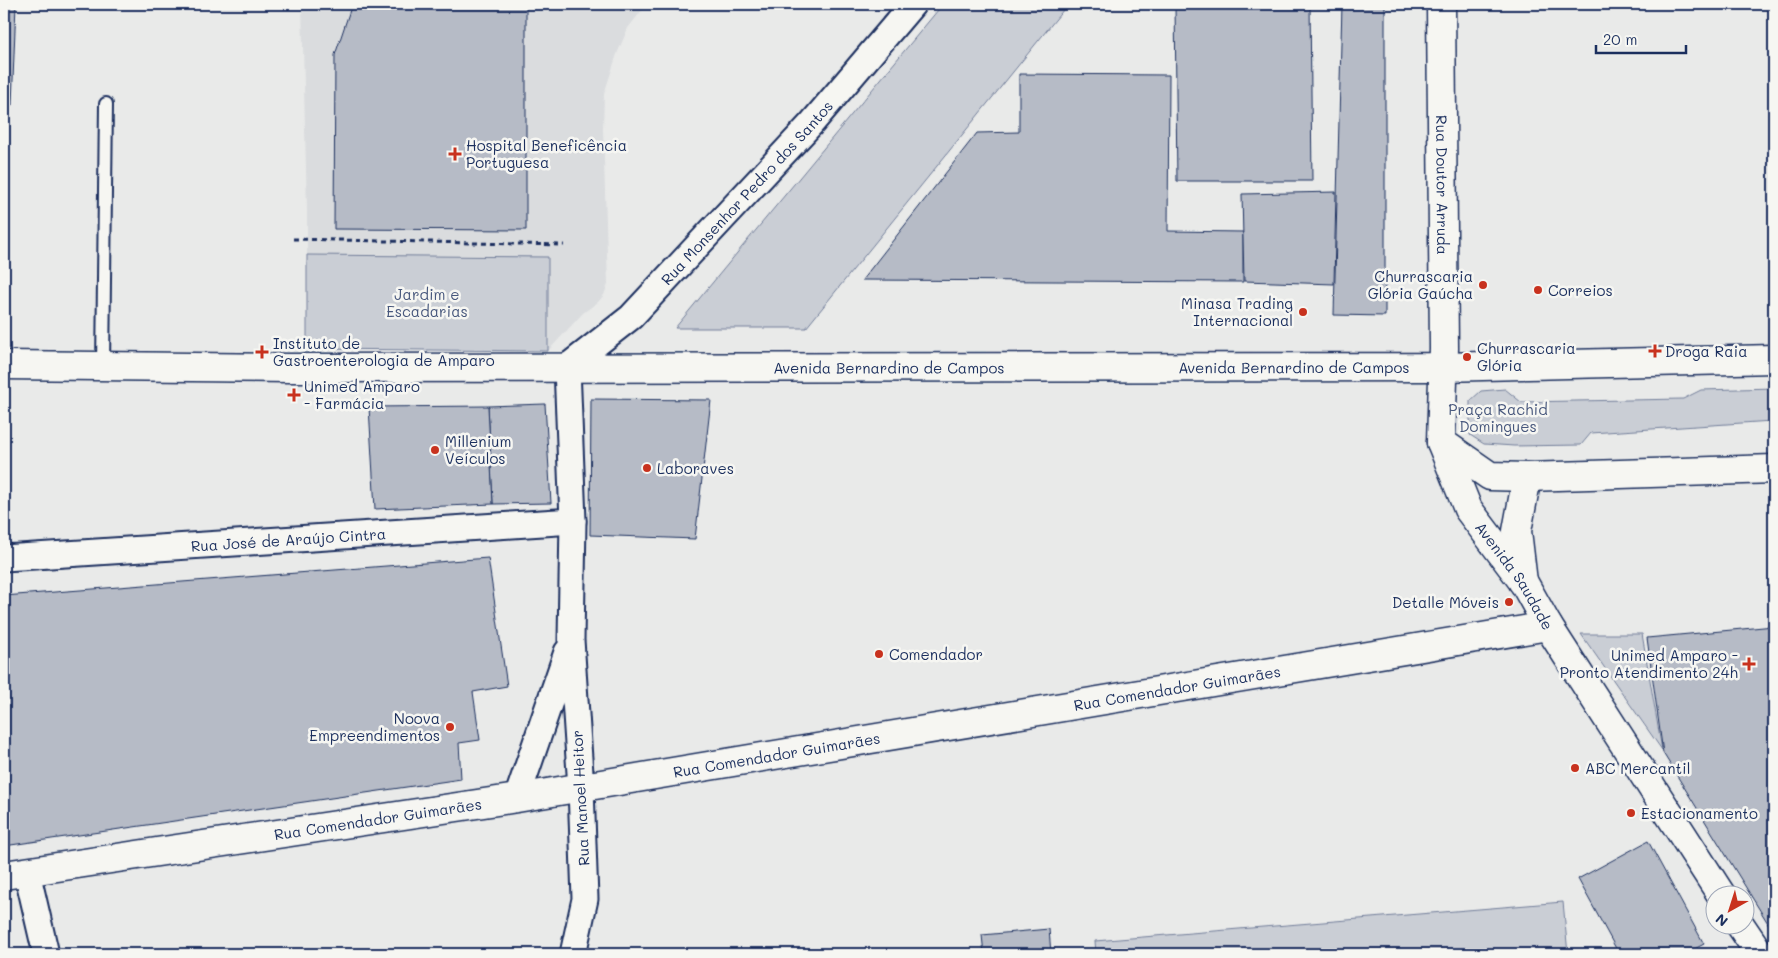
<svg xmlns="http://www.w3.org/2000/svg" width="1778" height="958" font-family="Mali,sans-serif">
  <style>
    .built { fill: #dadcde }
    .green { fill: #caced5; stroke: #727e9a }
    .building { fill: #b6bbc6; stroke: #1b2f5e }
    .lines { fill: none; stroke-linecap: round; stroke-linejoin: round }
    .lane-casing { stroke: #1b2f5e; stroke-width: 16 }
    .street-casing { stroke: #1b2f5e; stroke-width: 29 }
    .secondary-casing { stroke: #1b2f5e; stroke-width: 31 }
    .path { stroke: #1b2f5e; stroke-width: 3; stroke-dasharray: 5 4; stroke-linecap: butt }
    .lane { stroke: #f6f6f2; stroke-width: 12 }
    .street { stroke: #f6f6f2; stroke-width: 25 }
    .secondary { stroke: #f6f6f2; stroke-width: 28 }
    .poi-dot { fill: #c8321e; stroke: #f6f6f2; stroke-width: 2 }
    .labels { text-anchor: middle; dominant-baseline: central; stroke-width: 5; stroke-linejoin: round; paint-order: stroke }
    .poi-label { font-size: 15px; fill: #1b2f5e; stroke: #f6f6f2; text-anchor: start }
    .street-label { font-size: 15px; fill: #1b2f5e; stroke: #f6f6f2 }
    .park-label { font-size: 15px; fill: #47577c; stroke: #f6f6f2 }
  </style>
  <rect width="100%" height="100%" fill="#e9eae9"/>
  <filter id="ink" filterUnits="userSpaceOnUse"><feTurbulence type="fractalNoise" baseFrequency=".02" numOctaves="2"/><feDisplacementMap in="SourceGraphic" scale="10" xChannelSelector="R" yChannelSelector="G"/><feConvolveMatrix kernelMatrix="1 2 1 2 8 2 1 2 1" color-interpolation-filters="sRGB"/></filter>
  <g filter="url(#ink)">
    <path class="built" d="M302,4H647L628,28L617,54L604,94L603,129L608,284L604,295L598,302L583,313L548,351L307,349V211Z"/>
    <g class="green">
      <path d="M943,4H1068L806,328H675Z"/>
      <path d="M307,255L548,257V351L307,349Z"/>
      <path d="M1774,388V423L1772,421L1591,433L1581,445L1514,446L1484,444L1470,435V401L1481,391L1505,389L1521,402L1683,399L1701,390Z"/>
      <path d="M1581,634H1642L1662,750Z"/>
      <path d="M1563,902L1568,954H1096L1095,941Z"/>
    </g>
    <g class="building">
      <path d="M4,4H16L12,105L4,104Z"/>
      <path d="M352,4H526V230L334,229L335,55Z"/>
      <path d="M1175,4H1310L1312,181H1177Z"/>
      <path d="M1342,4H1385V316L1334,315Z"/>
      <path d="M1019,74L1169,75L1168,231L1243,232V282L862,280L977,133L1019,132Z"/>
      <path d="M1336,192L1334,284L1244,281L1242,194Z"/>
      <path d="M591,399L711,400L695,539L590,535Z"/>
      <path d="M545,404L551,503L493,504L488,406Z"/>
      <path d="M488,406L493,504L375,509L369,407Z"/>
      <path d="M488,558L507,686L473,692L480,740L459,743L461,779L4,846V596Z"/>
      <path d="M1774,626V933L1663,753L1647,638Z"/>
      <path d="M1648,841L1704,944L1685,954H1619L1578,879Z"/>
      <path d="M1049,929L1051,954H984L982,935Z"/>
    </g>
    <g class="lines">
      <defs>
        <path id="lane" d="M103,367L106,104"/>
        <g id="street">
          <path id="s1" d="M4,558L573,521"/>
          <path d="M517,798L567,652"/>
          <path d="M27,872L46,954"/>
          <path id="s2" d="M573,954L585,899L581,788L571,640L573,521L567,367L631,317L811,124L913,4"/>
        </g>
        <g id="secondary">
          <path id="s3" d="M1441,4L1444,348L1441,442L1468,509L1524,583L1548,626L1722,896"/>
          <path id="s4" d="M4,365L289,368L1444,367L1774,359"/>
          <path d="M1441,442L1490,476L1527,477L1774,469"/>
          <path d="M1523,582L1517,531L1527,477"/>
          <path id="s5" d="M4,875L517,798L1548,626"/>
          <path d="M1741,926L1760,954"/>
        </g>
      </defs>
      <use href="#lane" class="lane-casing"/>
      <use href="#street" class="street-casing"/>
      <use href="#secondary" class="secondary-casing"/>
      <path class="path" d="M293,239L564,245"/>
      <use href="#lane" class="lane"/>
      <use href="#street" class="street"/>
      <use href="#secondary" class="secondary"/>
    </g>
  </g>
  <g class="poi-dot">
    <path d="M452.5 146.5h5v5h5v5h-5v5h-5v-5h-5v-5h5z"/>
    <circle cx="1483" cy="285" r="5"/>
    <circle cx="1538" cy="290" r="5"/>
    <circle cx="1303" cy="312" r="5"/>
    <path d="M1652.5 343.5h5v5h5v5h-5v5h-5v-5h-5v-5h5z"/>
    <path d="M259.5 344.5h5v5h5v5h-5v5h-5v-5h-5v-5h5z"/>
    <circle cx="1467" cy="357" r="5"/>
    <path d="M291.5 387.5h5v5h5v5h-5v5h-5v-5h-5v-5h5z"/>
    <circle cx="435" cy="450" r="5"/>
    <circle cx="647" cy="468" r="5"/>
    <circle cx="1509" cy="602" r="5"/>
    <circle cx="879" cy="654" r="5"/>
    <path d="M1746.5 656.5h5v5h5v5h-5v5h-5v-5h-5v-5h5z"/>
    <circle cx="450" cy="727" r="5"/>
    <circle cx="1575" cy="768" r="5"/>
    <circle cx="1631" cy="813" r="5"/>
  </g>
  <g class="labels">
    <g class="poi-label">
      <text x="466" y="145">Hospital Beneficência<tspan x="466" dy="17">Portuguesa</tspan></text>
      <text x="1473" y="276" text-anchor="end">Churrascaria<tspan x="1473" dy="17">Glória Gaúcha</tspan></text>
      <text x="1548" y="290">Correios</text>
      <text x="1293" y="303" text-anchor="end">Minasa Trading<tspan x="1293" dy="17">Internacional</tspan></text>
      <text x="273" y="343">Instituto de<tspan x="273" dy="17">Gastroenterologia de Amparo</tspan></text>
      <text x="1477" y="348">Churrascaria<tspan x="1477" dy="17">Glória</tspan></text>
      <text x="1665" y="351">Droga Raia</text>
      <text x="304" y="386">Unimed Amparo<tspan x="304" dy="17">- Farmácia</tspan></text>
      <text x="445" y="441">Millenium<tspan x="445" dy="17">Veículos</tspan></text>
      <text x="657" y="468">Laboraves</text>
      <text x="1499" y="602" text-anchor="end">Detalle Móveis</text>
      <text x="889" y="654">Comendador</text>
      <text x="1738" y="655" text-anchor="end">Unimed Amparo -<tspan x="1738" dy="17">Pronto Atendimento 24h</tspan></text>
      <text x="440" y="718" text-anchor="end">Noova<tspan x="440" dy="17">Empreendimentos</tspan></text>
      <text x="1585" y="768">ABC Mercantil</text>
      <text x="1641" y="813">Estacionamento</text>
    </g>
    <g class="street-label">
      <text stroke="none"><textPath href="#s3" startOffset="181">Rua Doutor Arruda</textPath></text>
      <text stroke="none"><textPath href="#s2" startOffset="840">Rua Monsenhor Pedro dos Santos</textPath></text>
      <text stroke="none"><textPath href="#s4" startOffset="885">Avenida Bernardino de Campos</textPath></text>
      <text stroke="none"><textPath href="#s4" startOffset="1290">Avenida Bernardino de Campos</textPath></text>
      <text stroke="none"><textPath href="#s1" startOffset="285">Rua José de Araújo Cintra</textPath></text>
      <text stroke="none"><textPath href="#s3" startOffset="592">Avenida Saudade</textPath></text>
      <text stroke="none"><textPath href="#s5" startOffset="1188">Rua Comendador Guimarães</textPath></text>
      <text stroke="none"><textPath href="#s5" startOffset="782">Rua Comendador Guimarães</textPath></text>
      <text transform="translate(580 798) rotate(-93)">Rua Manoel Heitor</text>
      <text stroke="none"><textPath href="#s5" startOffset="378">Rua Comendador Guimarães</textPath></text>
    </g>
    <g class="park-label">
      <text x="427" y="294">Jardim e<tspan x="427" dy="17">Escadarias</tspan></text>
      <text x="1498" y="409">Praça Rachid<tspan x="1498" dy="17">Domingues</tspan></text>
    </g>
  </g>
  <rect width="1778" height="958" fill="none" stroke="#f6f6f2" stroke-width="20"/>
  <rect x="10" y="10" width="1758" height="938" fill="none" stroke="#1b2f5e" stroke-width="2" filter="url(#ink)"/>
  <g transform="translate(1730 910) rotate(219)"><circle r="24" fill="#f6f6f2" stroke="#9ea6b7"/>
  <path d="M0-4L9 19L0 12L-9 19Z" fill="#c8321e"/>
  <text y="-8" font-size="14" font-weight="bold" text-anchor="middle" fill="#1b2f5e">N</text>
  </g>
  <path d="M1596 45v8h90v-8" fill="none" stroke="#1b2f5e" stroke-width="2.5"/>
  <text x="1603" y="45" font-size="15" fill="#1b2f5e" stroke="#f6f6f2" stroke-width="4" paint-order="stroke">20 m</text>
</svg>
